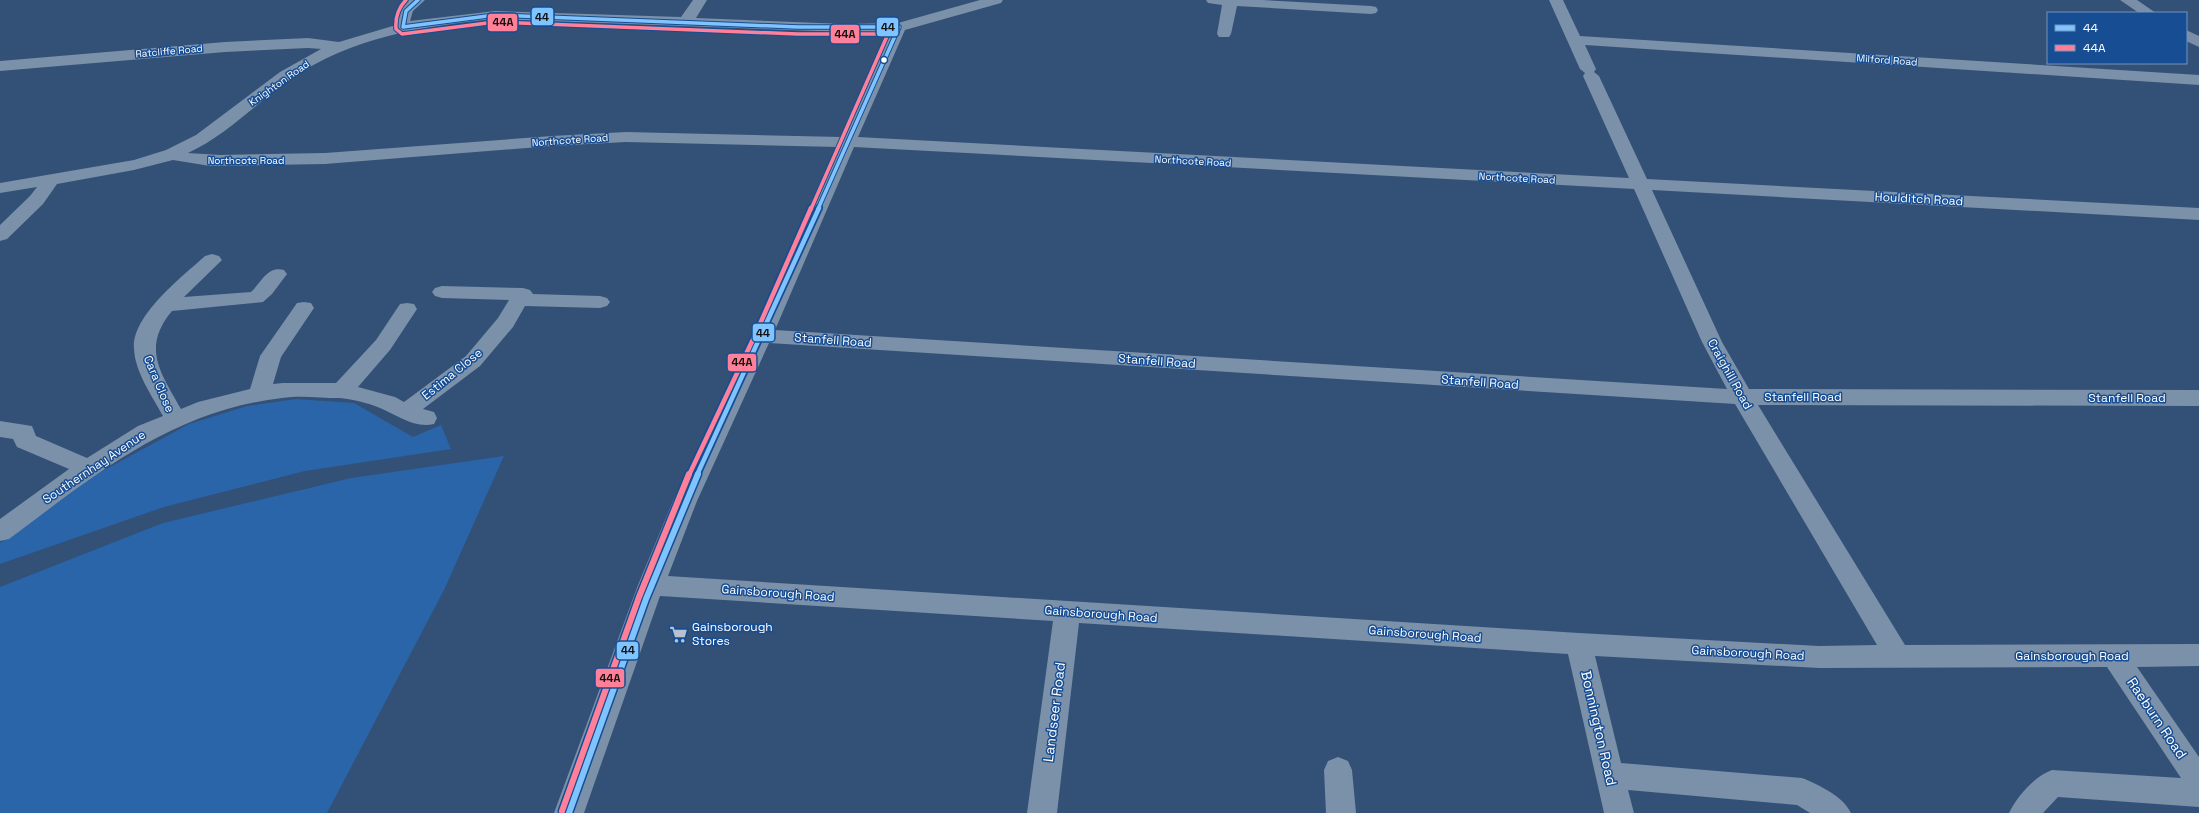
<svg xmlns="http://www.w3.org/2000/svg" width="2199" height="813" font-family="'Space Grotesk',sans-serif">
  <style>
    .green { fill: #2a64a9 }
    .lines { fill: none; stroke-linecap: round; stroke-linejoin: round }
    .minor { fill: #7b90a9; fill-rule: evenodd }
    .major { fill: #7a8ea7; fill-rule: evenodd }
    .bus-1-far2-casing { stroke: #164d93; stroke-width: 5.5 }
    .bus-1-far1-casing { stroke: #164d93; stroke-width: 8 }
    .bus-1-casing { stroke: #164d93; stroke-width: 9 }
    .bus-2-far2-casing { stroke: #164d93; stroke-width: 5.5 }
    .bus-2-far1-casing { stroke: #164d93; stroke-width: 8 }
    .bus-2-casing { stroke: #164d93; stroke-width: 9 }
    .bus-1-far2 { stroke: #80c4ff; stroke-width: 3.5 }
    .bus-1-far1 { stroke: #80c4ff; stroke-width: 4.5 }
    .bus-1 { stroke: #80c4ff; stroke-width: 6 }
    .bus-2-far2 { stroke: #ff8098; stroke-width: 3.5 }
    .bus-2-far1 { stroke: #ff8098; stroke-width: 4.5 }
    .bus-2 { stroke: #ff8098; stroke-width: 6 }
    .bus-dot { fill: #fff; stroke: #164d93; stroke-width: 1.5 }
    .labels { text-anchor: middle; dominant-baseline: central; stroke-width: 3; stroke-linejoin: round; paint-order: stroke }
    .far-street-label { font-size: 10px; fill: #fff; stroke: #164d93 }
    .street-label { font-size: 12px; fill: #fff; stroke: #164d93 }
    .poi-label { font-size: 12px; fill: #fff; stroke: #164d93; text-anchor: start }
    .near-street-label { font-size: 14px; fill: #fff; stroke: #164d93 }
    .line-badge { stroke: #164d93; stroke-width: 1.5 }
    .pale-badge-label { font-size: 11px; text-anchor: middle; font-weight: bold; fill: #111 }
  </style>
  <rect width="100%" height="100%" fill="#335076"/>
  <g class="green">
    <path d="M296,399L354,403L413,437L441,425L451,449L305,471L164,507L0,564V543L97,474L189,424L247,406Z"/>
    <path d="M504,456L444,590L327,813H0V587L163,523L351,478Z"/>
  </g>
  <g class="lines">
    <g class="minor">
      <path d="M408,0H425L413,11L410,21L495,11L681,17L693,0H707L696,18L845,24L898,23L980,0H1003L1001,3L905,30L858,137L1629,178L1583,76L1585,73L1580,69L1549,0H1563L1580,36L2199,75V85L1585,45L1596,69L1594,72L1599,76L1647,179L2199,208V220L1652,190L1722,342L1749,389L2199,390V406L1758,405L1905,645L2199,644V666L2137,667L2199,757V807L2058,797L2043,813H2009C2017,796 2035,776 2052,770L2181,778L2107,667L1819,668L1595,656L1621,763L1802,778C1819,785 1843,796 1851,813H1810L1797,805L1628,790L1634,813H1604L1568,654L1079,623L1057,813H1027L1053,621L660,596L584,813H554L638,585L673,501L752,336L837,147L626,142L552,146L325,164L210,166L173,160L134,170L57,184L43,204L7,239L0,241V225L30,196L37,187L0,193V183L134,160L166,150L196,135L280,72L321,49L308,48L225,52L0,71V61L225,42L308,38L339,42L396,25L398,11ZM495,19L845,32H889L842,137L626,132L552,136L325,153L220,155L188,153C227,135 256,103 291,79C351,37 423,26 495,19ZM854,147L1634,189L1702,342L1727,389L775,330ZM769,343L1735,404L1877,645L1819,646L1579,633L668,576L697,501Z"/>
      <path d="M1206,0H1262L1371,6L1376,7L1378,10L1376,13L1371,14L1237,6L1231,34L1229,37H1219L1217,34L1222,5L1208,3Z"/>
      <path d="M212,254L219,256L222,260L184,297L251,292C262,282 267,266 284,270L287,274L272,294L263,302L172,311C141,348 161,373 181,409L198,402L250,389L260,356L297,303L304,302L311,303L314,308L281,357L273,384L283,383H336L376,340L400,304L407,303L414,304L417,309L390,350L358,387L395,397L404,402L466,356L498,318L509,300L442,298L435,296L432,292L435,288L442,286L523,288L530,290L533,294L600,296L607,298L610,302L607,306L600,308L525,306L513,327L480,366L423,409L434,412L437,418L434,424C415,429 397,415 380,408C369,403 351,399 339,398C321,398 300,395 282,398C171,411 95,475 9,539L0,541V519L69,469L17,447L13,439L0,437V421L32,426L36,436L87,458L138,426L163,416C152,396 135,372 134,349C131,316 183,276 205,256Z"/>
      <path d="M1338,757L1348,761L1352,770L1356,813H1326L1324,770L1328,761Z"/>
    </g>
    <g class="major">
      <path d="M2120,0H2137L2156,13H2139Z"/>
      <path d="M2186,30L2199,36V47L2186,41Z"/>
    </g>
    <defs>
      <path id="bus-1-far2" d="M418,0L406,11L403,27L495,15L798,27H899L818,209"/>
      <path id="bus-1-far1" d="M697,475L819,208"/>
      <path id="bus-1" d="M569,813L646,599L698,474"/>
      <path id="bus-2-far2" d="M406,0C398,8 395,17 396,29L402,34L495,22L798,34H888L811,209"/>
      <path id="bus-2-far1" d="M689,475L756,333L811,208"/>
      <path id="bus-2" d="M562,811L639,597L689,474"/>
    </defs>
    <use href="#bus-1-far2" class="bus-1-far2-casing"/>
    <use href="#bus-1-far1" class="bus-1-far1-casing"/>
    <use href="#bus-1" class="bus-1-casing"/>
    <use href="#bus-2-far2" class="bus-2-far2-casing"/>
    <use href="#bus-2-far1" class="bus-2-far1-casing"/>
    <use href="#bus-2" class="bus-2-casing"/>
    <use href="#bus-1-far2" class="bus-1-far2"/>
    <use href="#bus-1-far1" class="bus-1-far1"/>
    <use href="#bus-1" class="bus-1"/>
    <use href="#bus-2-far2" class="bus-2-far2"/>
    <use href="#bus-2-far1" class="bus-2-far1"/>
    <use href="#bus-2" class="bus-2"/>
  </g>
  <defs>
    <symbol id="supermarket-bare" viewBox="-9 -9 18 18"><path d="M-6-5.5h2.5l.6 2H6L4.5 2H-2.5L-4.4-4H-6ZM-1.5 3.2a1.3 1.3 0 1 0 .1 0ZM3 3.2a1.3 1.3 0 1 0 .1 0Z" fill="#b8c2cf" stroke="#164d93" stroke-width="2.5" paint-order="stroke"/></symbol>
  </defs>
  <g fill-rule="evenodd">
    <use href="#supermarket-bare" x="666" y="622" width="25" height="25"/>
  </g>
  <circle class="bus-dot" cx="884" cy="60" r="3.5"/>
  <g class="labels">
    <g class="far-street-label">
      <text transform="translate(169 51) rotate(-5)">Ratcliffe Road</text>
      <text transform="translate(1887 60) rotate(4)">Milford Road</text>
      <text transform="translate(279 83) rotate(-35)">Knighton Road</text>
      <text transform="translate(570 140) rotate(-4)">Northcote Road</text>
      <text x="246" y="160">Northcote Road</text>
      <text transform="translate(1193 161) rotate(3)">Northcote Road</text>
      <text transform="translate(1517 178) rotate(3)">Northcote Road</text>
    </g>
    <g class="street-label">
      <text transform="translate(1919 199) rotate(3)">Houlditch Road</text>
      <text transform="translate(833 340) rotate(4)">Stanfell Road</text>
      <text transform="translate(1157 361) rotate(4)">Stanfell Road</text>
      <text transform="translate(452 374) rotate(-39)">Estima Close</text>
      <text transform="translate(1730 374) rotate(61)">Craighill Road</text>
      <text transform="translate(1480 382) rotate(4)">Stanfell Road</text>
      <text transform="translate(159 384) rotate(67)">Cara Close</text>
      <text x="1803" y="397">Stanfell Road</text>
      <text x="2127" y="398">Stanfell Road</text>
      <text transform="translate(94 467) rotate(-34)">Southernhay Avenue</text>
      <text transform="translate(778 593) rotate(4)">Gainsborough Road</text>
      <text transform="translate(1101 614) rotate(4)">Gainsborough Road</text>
      <text transform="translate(1425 634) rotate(4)">Gainsborough Road</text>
      <text transform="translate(1748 653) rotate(3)">Gainsborough Road</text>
      <text x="2072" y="656">Gainsborough Road</text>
    </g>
    <g class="poi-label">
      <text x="692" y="627">Gainsborough<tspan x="692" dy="14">Stores</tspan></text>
    </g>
    <g class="near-street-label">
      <text transform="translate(1054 712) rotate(-83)">Landseer Road</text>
      <text transform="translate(2157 718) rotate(56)">Raeburn Road</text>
      <text transform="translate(1599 728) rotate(77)">Bonnington Road</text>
    </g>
  </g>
  <g class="line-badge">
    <rect x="531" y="7" width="23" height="19" rx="4" fill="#80c4ff"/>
    <rect x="487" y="13" width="31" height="19" rx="4" fill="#ff8098"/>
    <rect x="876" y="17" width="23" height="20" rx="4" fill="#80c4ff"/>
    <rect x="830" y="24" width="30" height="20" rx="4" fill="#ff8098"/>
    <rect x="752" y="323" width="23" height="19" rx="4" fill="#80c4ff"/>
    <rect x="727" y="353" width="30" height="19" rx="4" fill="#ff8098"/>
    <rect x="616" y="641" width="23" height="19" rx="4" fill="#80c4ff"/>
    <rect x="595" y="668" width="30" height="20" rx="4" fill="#ff8098"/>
  </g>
  <g class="pale-badge-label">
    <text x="542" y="21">44</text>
    <text x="503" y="26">44A</text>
    <text x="888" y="31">44</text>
    <text x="845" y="38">44A</text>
    <text x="763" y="337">44</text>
    <text x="742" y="366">44A</text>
    <text x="628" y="654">44</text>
    <text x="610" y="682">44A</text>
  </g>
  <rect x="2047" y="12" width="140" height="52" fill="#164d93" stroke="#7394be"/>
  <rect x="2055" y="25" width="20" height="6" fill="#80c4ff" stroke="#7394be"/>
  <text x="2083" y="32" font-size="12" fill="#ffffff">44</text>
  <rect x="2055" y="45" width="20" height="6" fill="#ff8098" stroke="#7394be"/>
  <text x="2083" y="52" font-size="12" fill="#ffffff">44A</text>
</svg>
